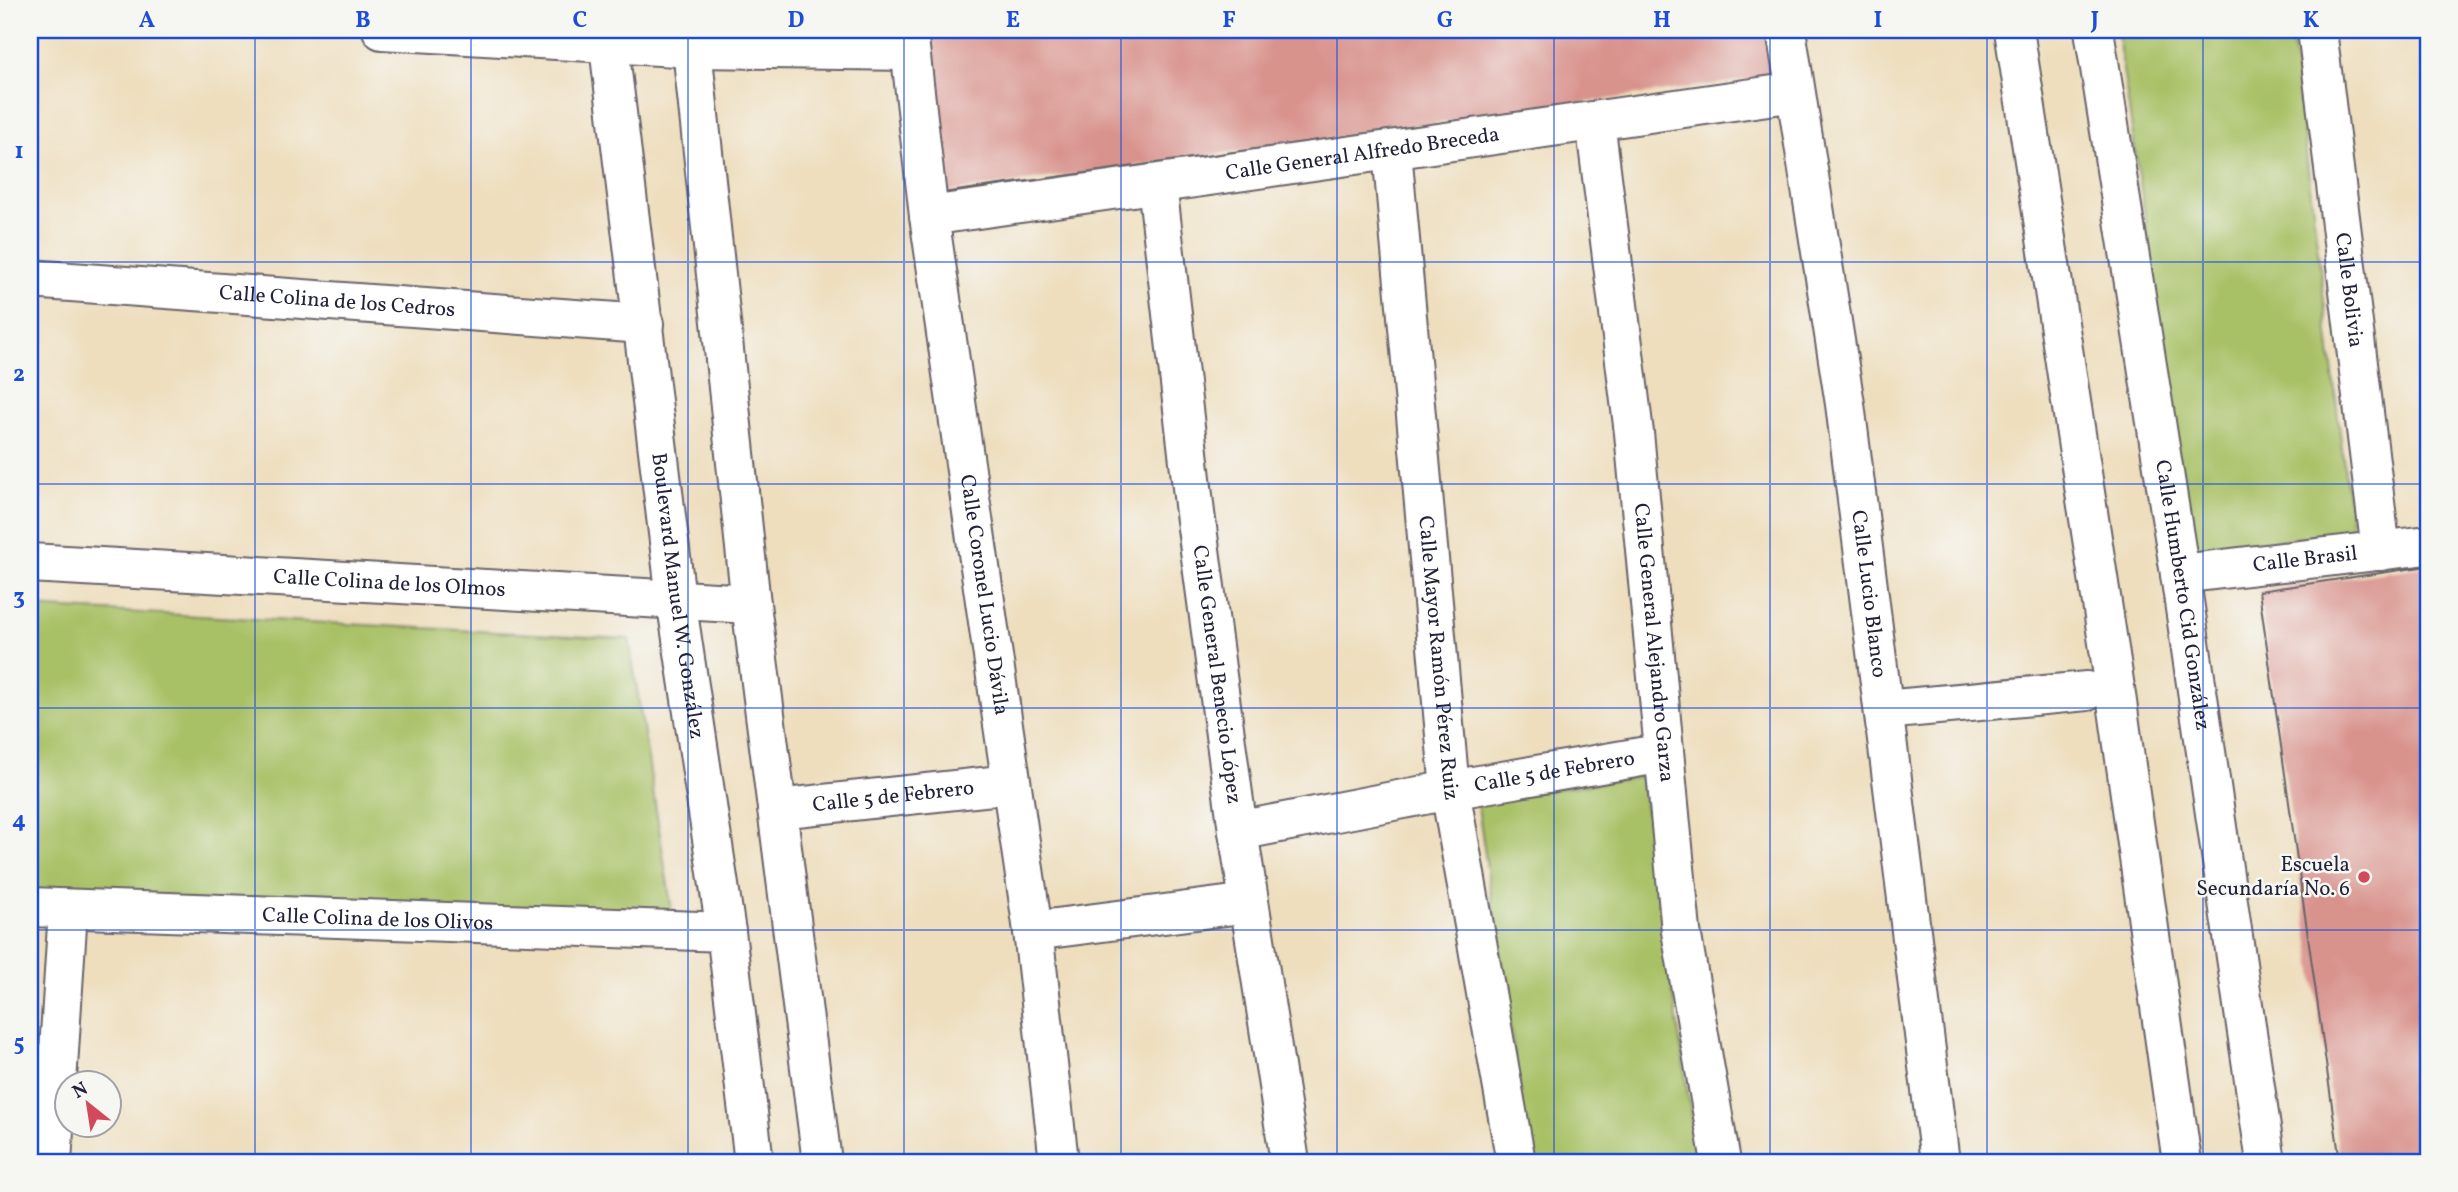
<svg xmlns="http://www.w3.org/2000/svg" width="2458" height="1192" font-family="Vollkorn,serif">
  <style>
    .green { fill: #a9c166; stroke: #667250; stroke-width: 2 }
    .building { fill: #d9938d }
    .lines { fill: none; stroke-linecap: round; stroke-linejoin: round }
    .minor-casing { stroke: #696469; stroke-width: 42 }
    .minor { stroke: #fff; stroke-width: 38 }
    .grid { fill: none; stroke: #1d4ed8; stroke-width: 2; stroke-opacity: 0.55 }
    .poi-dot { fill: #d1495b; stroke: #f6f6f2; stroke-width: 2.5 }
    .labels { text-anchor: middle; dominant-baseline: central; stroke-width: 5; stroke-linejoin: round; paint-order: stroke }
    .street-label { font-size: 21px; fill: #22223b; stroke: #f6f6f2 }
    .poi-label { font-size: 21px; fill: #22223b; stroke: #f6f6f2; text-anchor: end }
    .neatline { fill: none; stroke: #1d4ed8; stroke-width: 2.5 }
    .grid-label { font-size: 23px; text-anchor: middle; font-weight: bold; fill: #1d4ed8 }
  </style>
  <rect width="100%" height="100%" fill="#f6f6f2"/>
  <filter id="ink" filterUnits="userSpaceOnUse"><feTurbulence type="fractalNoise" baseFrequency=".0143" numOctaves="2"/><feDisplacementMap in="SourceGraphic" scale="14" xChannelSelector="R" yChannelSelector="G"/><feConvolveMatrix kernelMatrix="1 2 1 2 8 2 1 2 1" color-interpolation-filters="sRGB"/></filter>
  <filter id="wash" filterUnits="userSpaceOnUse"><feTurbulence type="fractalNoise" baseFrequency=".00686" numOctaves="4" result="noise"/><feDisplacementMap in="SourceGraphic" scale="28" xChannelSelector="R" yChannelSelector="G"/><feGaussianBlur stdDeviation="1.57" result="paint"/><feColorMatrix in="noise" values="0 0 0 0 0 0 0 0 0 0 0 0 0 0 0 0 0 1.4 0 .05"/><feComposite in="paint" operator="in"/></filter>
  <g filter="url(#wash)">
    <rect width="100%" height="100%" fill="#eedebe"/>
    <g class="green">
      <path d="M2117,30H2291L2352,531L2190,552L2147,229Z"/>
      <path d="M30,607L629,639L674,924L30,892Z"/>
      <path d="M1641,777L1698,1162H1530L1477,800Z"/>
    </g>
    <g id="blocks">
      <g class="building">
        <path d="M923,30H1773L1780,75L942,193Z"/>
        <path d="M2428,566V1162H2340L2259,591Z"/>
      </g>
    </g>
  </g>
  <g filter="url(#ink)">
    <use href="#blocks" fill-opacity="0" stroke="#696469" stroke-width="2"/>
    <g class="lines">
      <defs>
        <g id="minor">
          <path d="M382,30L693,48L910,51"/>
          <path id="s1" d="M607,30L676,599L726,932L754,1162"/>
          <path d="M690,30L751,604L822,1162"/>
          <path id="s2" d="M908,30L929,216L1033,931L1059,1162"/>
          <path id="s3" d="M1786,30L1845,404L1940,1162"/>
          <path d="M2014,30L2115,688L2182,1162"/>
          <path id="s4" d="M2094,30L2180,574L2266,1162"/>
          <path id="s5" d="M2317,30L2381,551"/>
          <path id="s6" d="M1595,121L1634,433L1681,931L1721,1162"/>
          <path id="s7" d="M1392,151L1450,790L1516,1162"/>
          <path id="s8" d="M1157,184L1195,513L1238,831L1290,1162"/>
          <path id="s9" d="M929,216L1795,92"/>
          <path id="s10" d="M30,279L644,324"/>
          <path id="s11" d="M30,563L751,604"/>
          <path id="s12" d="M2180,574L2428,545"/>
          <path d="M1884,710L2087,691"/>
          <path id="s13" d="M777,809L1011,784"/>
          <path id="s14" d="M1238,831L1450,790L1664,753"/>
          <path id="s15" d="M30,907L726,932"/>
          <path d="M1033,931L1249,903"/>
          <path d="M52,1162L68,909"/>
        </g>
      </defs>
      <use href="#minor" class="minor-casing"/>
      <use href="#minor" class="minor"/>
    </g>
  </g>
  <path class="grid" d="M255,30V1162M471,30V1162M688,30V1162M904,30V1162M1121,30V1162M1337,30V1162M1554,30V1162M1770,30V1162M1987,30V1162M2203,30V1162M30,262H2428M30,484H2428M30,708H2428M30,930H2428"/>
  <circle class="poi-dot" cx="2364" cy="877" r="7"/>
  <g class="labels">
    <g class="street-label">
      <text stroke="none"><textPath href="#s9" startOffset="438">Calle General Alfredo Breceda</textPath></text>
      <text stroke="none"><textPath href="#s5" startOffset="262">Calle Bolivia</textPath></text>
      <text stroke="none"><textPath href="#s10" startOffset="308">Calle Colina de los Cedros</textPath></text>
      <text stroke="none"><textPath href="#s12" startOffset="126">Calle Brasil</textPath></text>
      <text stroke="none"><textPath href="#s11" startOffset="360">Calle Colina de los Olmos</textPath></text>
      <text stroke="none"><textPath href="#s3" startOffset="570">Calle Lucio Blanco</textPath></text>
      <text stroke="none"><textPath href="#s1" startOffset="570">Boulevard Manuel W. González</textPath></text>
      <text stroke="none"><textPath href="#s2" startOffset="570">Calle Coronel Lucio Dávila</textPath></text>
      <text stroke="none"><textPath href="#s4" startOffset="572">Calle Humberto Cid González</textPath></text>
      <text stroke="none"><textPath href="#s6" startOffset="525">Calle General Alejandro Garza</textPath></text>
      <text stroke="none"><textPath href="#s7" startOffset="509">Calle Mayor Ramón Pérez Ruiz</textPath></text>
      <text stroke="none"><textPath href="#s8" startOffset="494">Calle General Benecio López</textPath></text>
      <text stroke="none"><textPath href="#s14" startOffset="322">Calle 5 de Febrero</textPath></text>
      <text stroke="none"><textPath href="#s13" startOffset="117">Calle 5 de Febrero</textPath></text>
      <text stroke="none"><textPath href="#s15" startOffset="348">Calle Colina de los Olivos</textPath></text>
    </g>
    <g class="poi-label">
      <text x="2350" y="865">Escuela<tspan x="2350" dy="24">Secundaría No. 6</tspan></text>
    </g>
  </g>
  <rect width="2458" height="1192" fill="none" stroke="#f6f6f2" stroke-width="77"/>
  <g transform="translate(88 1104) rotate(330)"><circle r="33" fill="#f6f6f2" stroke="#a1a1a9" stroke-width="2"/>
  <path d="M0-5L12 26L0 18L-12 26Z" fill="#d1495b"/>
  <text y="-10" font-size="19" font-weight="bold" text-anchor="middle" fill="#22223b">N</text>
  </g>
  <rect x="38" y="38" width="2382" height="1116" class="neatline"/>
  <g class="grid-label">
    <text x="147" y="27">A</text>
    <text x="363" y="27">B</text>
    <text x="580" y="27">C</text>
    <text x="796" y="27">D</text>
    <text x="1013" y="27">E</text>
    <text x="1229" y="27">F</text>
    <text x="1445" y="27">G</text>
    <text x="1662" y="27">H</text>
    <text x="1878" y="27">I</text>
    <text x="2095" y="27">J</text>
    <text x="2311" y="27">K</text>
    <text x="19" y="158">1</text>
    <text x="19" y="381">2</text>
    <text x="19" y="604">3</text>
    <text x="19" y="827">4</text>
    <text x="19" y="1050">5</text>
  </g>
</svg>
